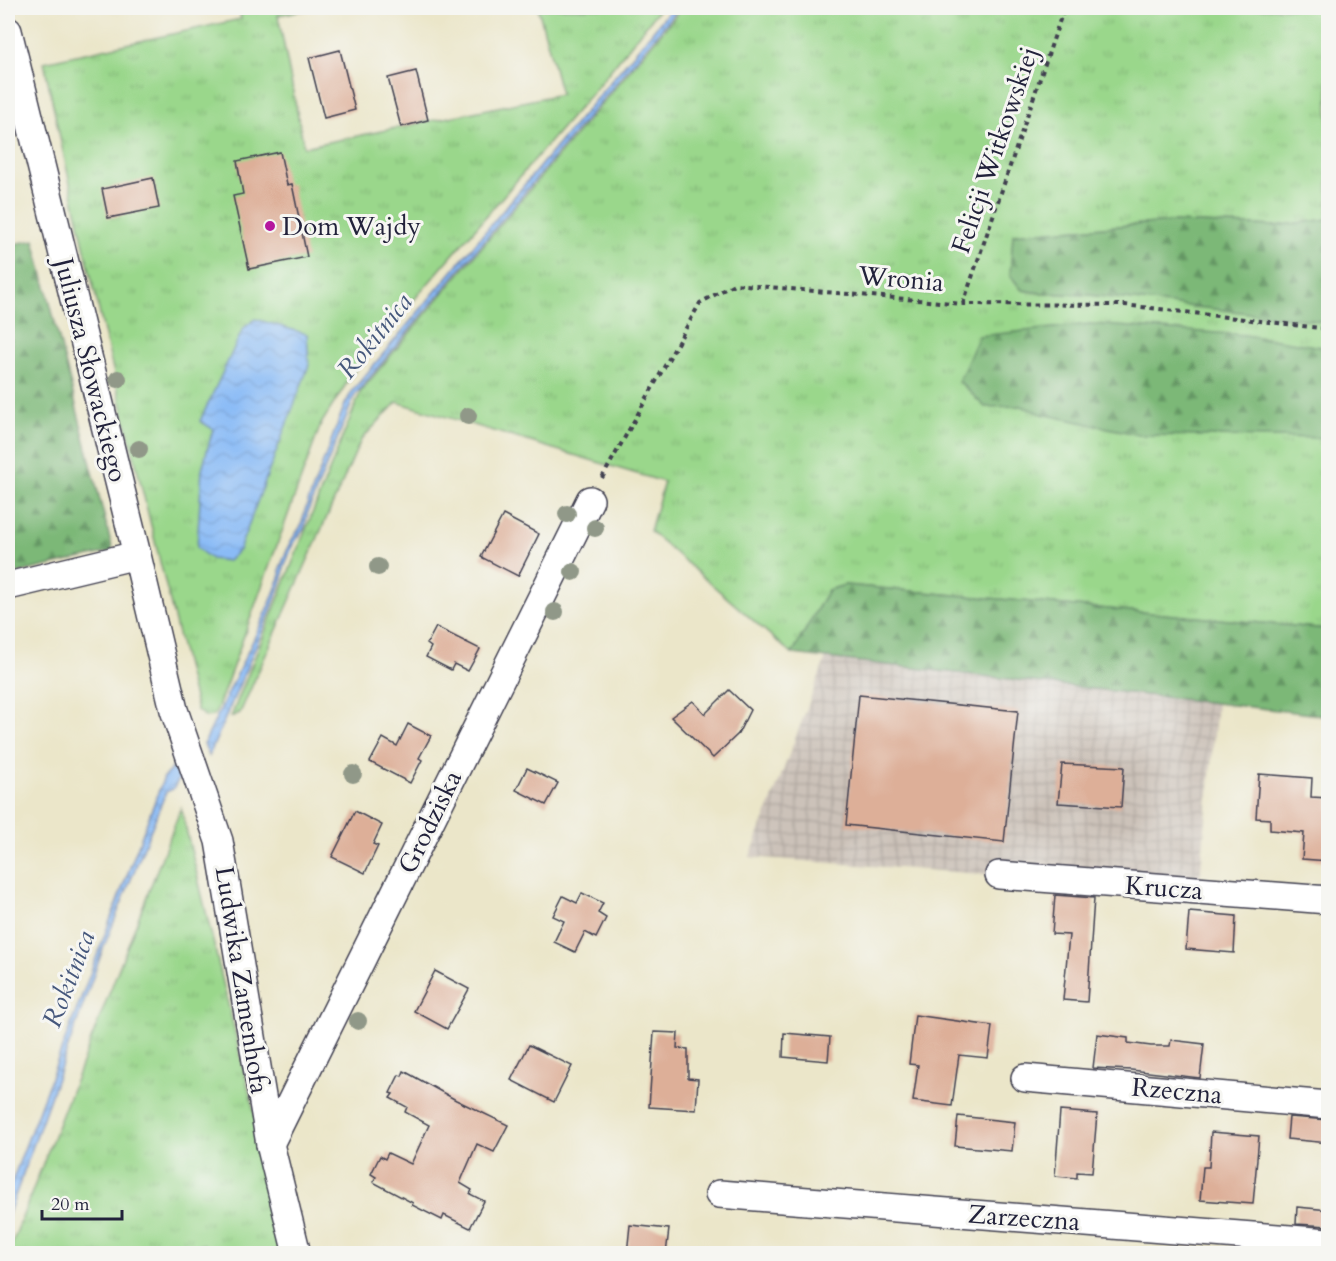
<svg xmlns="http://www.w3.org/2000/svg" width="1336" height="1261" font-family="Cardo,serif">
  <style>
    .industrial { fill: url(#industrial-grid) }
    .grass { fill: url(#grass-tufts); stroke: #5e7c63; stroke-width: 1.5 }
    .forest { fill: url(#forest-firs); stroke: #4e6d59; stroke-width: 1.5 }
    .water { fill: url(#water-waves); stroke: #566e98; stroke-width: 1.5 }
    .building { fill: #ddaf98 }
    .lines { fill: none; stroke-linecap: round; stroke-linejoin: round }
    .minor-casing { stroke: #403f50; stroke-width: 30 }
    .path { stroke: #403f50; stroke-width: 4; stroke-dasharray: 4.5 4.5; stroke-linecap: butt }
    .minor { stroke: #fff; stroke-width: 27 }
    .tree { fill: #909888 }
    .poi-dot { fill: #b5179e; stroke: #f6f6f2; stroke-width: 2 }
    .labels { text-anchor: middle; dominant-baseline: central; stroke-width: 6; stroke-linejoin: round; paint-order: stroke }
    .street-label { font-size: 26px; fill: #22223b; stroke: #f6f6f2 }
    .poi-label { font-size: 26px; fill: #22223b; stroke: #f6f6f2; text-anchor: start }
    .water-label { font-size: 27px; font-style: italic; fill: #46587c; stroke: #f6f6f2 }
  </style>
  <defs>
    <pattern id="industrial-grid" width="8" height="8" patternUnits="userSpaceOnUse" patternTransform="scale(1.5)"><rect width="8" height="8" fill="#ccc2b9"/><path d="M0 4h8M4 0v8" fill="none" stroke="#afa6a0"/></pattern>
    <pattern id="grass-tufts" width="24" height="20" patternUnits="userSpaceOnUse" patternTransform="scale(1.5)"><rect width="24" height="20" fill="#9ad78b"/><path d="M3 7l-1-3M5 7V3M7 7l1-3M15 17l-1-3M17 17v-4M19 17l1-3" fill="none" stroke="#84b879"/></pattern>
    <pattern id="forest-firs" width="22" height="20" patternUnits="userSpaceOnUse" patternTransform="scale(1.5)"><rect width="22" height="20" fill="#7bb877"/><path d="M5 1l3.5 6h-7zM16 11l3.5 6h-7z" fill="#649563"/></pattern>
    <pattern id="water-waves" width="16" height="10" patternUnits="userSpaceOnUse" patternTransform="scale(1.5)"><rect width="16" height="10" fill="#8abbf6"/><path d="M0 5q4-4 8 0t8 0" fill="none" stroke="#77a0d4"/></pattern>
  </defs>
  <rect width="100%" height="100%" fill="#f6f6f2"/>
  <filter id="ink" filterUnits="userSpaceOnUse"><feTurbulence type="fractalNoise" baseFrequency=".0167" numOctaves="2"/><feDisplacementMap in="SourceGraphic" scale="12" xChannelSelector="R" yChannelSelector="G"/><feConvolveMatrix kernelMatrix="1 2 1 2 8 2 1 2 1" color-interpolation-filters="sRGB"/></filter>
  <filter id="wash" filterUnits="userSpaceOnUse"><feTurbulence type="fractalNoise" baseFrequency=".008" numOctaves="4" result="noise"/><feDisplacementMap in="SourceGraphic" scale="24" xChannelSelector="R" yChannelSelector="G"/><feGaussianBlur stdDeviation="1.35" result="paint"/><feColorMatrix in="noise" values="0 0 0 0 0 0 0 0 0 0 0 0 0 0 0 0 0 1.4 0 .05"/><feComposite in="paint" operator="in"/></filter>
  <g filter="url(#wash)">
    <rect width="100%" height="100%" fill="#ebe6c9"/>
    <path class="industrial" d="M826,658L1217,703L1199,890L750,857Z"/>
    <g class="grass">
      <path d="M239,8H315L278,15L304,147L561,94L538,8H660L597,87L358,365L321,424L217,710C211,721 204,717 197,710C143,494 89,280 44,62L241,19Z"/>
      <path d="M682,8H1328V219L1276,226L1171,222L1014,234L1010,275L1022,290L1041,293L1089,295L1328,321V629L845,585L828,590L792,654L650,531L664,482L397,402L361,440L240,713L231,717L361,391Z"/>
      <path d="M181,808L288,1253H206L204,1244L170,1254H8Z"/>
    </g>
    <g class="forest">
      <path d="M1328,219V322L1089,295L1041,293L1022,290L1010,275L1013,234L1171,222L1276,226Z"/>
      <path d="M34,240L113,551L8,575V245Z"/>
      <path d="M1090,324L1245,335L1328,348V438L1141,435L1042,414L1021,406L985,407L959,381L979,336Z"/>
      <path d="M845,585L1328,629V716L792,654L828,590Z"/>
    </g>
    <g class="water">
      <path d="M672,8H679L355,395L308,511L304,529L293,544L284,568L283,578L270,613L209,756L204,744L267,611L280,577V568L291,541L301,526L305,510L345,404L353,390Z"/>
      <path d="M255,319L307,334L309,365L239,550L228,561L211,559L197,548L202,469L213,429L200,421L243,329Z"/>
      <path d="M173,767L179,779L173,789L166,792L103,949L8,1216V1192L164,777Z"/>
    </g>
    <g id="blocks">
      <g class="building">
        <path d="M340,50L355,110L324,118L309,58Z"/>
        <path d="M416,71L428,120L401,127L388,78Z"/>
        <path d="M280,152L287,185L292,184L307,257L249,269L233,196L243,194L237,161Z"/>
        <path d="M153,178L159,208L108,218L102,189Z"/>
        <path d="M503,515L539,534L518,576L481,557Z"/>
        <path d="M436,627L480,649L468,671L454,664L451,670L426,657L431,647L427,644Z"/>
        <path d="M729,690L750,710L738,734L713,758L671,717L693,701L705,714Z"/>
        <path d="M859,695L1018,711L1004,842L846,825Z"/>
        <path d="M408,724L431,736L419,758L422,760L410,783L370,762L383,738L397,746Z"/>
        <path d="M1062,764L1124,767L1121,807L1058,803Z"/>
        <path d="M527,768L558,783L546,805L516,790Z"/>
        <path d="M1259,774L1312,778L1311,797L1329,798V861L1302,859L1304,833L1270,830V819L1256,818Z"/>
        <path d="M355,811L382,825L373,844L378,846L365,873L332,857Z"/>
        <path d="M582,893L603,903L598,913L606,918L596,938L585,932L575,952L554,942L564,921L553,916L563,896L577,903Z"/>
        <path d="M1055,895L1094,898L1087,1002L1063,1000L1069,935L1052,934Z"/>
        <path d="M1189,912L1236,916L1234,953L1186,949Z"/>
        <path d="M435,971L469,989L447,1029L414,1011Z"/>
        <path d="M915,1015L992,1026L988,1058L959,1055L952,1106L913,1101L918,1065L909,1064Z"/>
        <path d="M654,1032L678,1033L677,1048L688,1049V1078L698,1079L696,1110L649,1107Z"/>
        <path d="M784,1033L830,1037L828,1061L783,1057Z"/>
        <path d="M1097,1034L1128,1038V1043L1151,1046H1170L1171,1040L1204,1044L1200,1078L1131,1070L1093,1068Z"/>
        <path d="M529,1045L572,1066L554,1102L511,1080Z"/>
        <path d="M404,1071L456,1100L508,1125L494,1152L477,1144L460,1183L472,1190L470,1194L484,1201L470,1228L444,1215L442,1220L412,1205L413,1203L373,1182L376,1177L371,1174L380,1156L385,1159L388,1153L411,1164L429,1125L405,1112L407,1107L390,1098L393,1094L390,1093L399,1075L402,1076Z"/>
        <path d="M1060,1111L1097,1114L1092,1173L1077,1172V1178L1055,1176Z"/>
        <path d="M958,1116L1015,1122L1012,1151L955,1146Z"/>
        <path d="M1289,1117L1329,1120V1143L1287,1139Z"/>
        <path d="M1211,1132L1259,1136L1253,1204L1200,1200L1203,1167H1209Z"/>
        <path d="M1297,1207L1329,1210V1226L1296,1224Z"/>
        <path d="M630,1225L669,1229L666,1254H627Z"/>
      </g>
    </g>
  </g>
  <g filter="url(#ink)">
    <use href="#blocks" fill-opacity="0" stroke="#403f50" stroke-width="1.5"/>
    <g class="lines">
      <defs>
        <g id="minor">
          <path d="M8,31L137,555L174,710L219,841L270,1144L297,1254"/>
          <path d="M8,586L137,555"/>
          <path d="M999,875L1328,900"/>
          <path d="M1025,1078L1328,1105"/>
          <path d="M270,1144L590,500"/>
          <path d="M719,1194L1328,1242"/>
        </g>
      </defs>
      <use href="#minor" class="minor-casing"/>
      <g class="path">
        <path d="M963,304L1064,8"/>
        <path d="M602,478L700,303L734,284L963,304L1125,305L1328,329"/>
      </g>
      <use href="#minor" class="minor"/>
    </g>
    <g class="tree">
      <circle cx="118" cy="379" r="9"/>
      <circle cx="468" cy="416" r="9"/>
      <circle cx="139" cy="449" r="9"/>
      <circle cx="567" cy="514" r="9"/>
      <circle cx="595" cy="528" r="9"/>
      <circle cx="378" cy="567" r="9"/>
      <circle cx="573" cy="572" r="9"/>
      <circle cx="555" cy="612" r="9"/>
      <circle cx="353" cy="774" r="9"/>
      <circle cx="358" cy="1021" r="9"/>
    </g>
  </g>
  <circle class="poi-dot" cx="270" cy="226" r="6"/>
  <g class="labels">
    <g class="street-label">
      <text transform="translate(995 150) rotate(-71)">Felicji Witkowskiej</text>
      <text transform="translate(901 279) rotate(5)">Wronia</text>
      <text transform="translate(91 370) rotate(76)">Juliusza Słowackiego</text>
      <text transform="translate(430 822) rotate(-64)">Grodziska</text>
      <text transform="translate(1164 888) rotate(4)">Krucza</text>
      <text transform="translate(242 980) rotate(81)">Ludwika Zamenhofa</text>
      <text transform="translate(1177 1091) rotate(5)">Rzeczna</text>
      <text transform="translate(1024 1218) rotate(4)">Zarzeczna</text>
    </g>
    <g class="poi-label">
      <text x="282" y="226">Dom Wajdy</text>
    </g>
    <g class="water-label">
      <text transform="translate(375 336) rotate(-51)">Rokitnica</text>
      <text transform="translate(69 979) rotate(-69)">Rokitnica</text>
    </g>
  </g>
  <rect width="1336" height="1261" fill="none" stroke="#f6f6f2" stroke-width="30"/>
  <path d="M42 1210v9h80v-9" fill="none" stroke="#22223b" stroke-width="3"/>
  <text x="51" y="1210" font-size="18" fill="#22223b" stroke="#f6f6f2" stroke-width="4.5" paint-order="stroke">20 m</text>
</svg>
